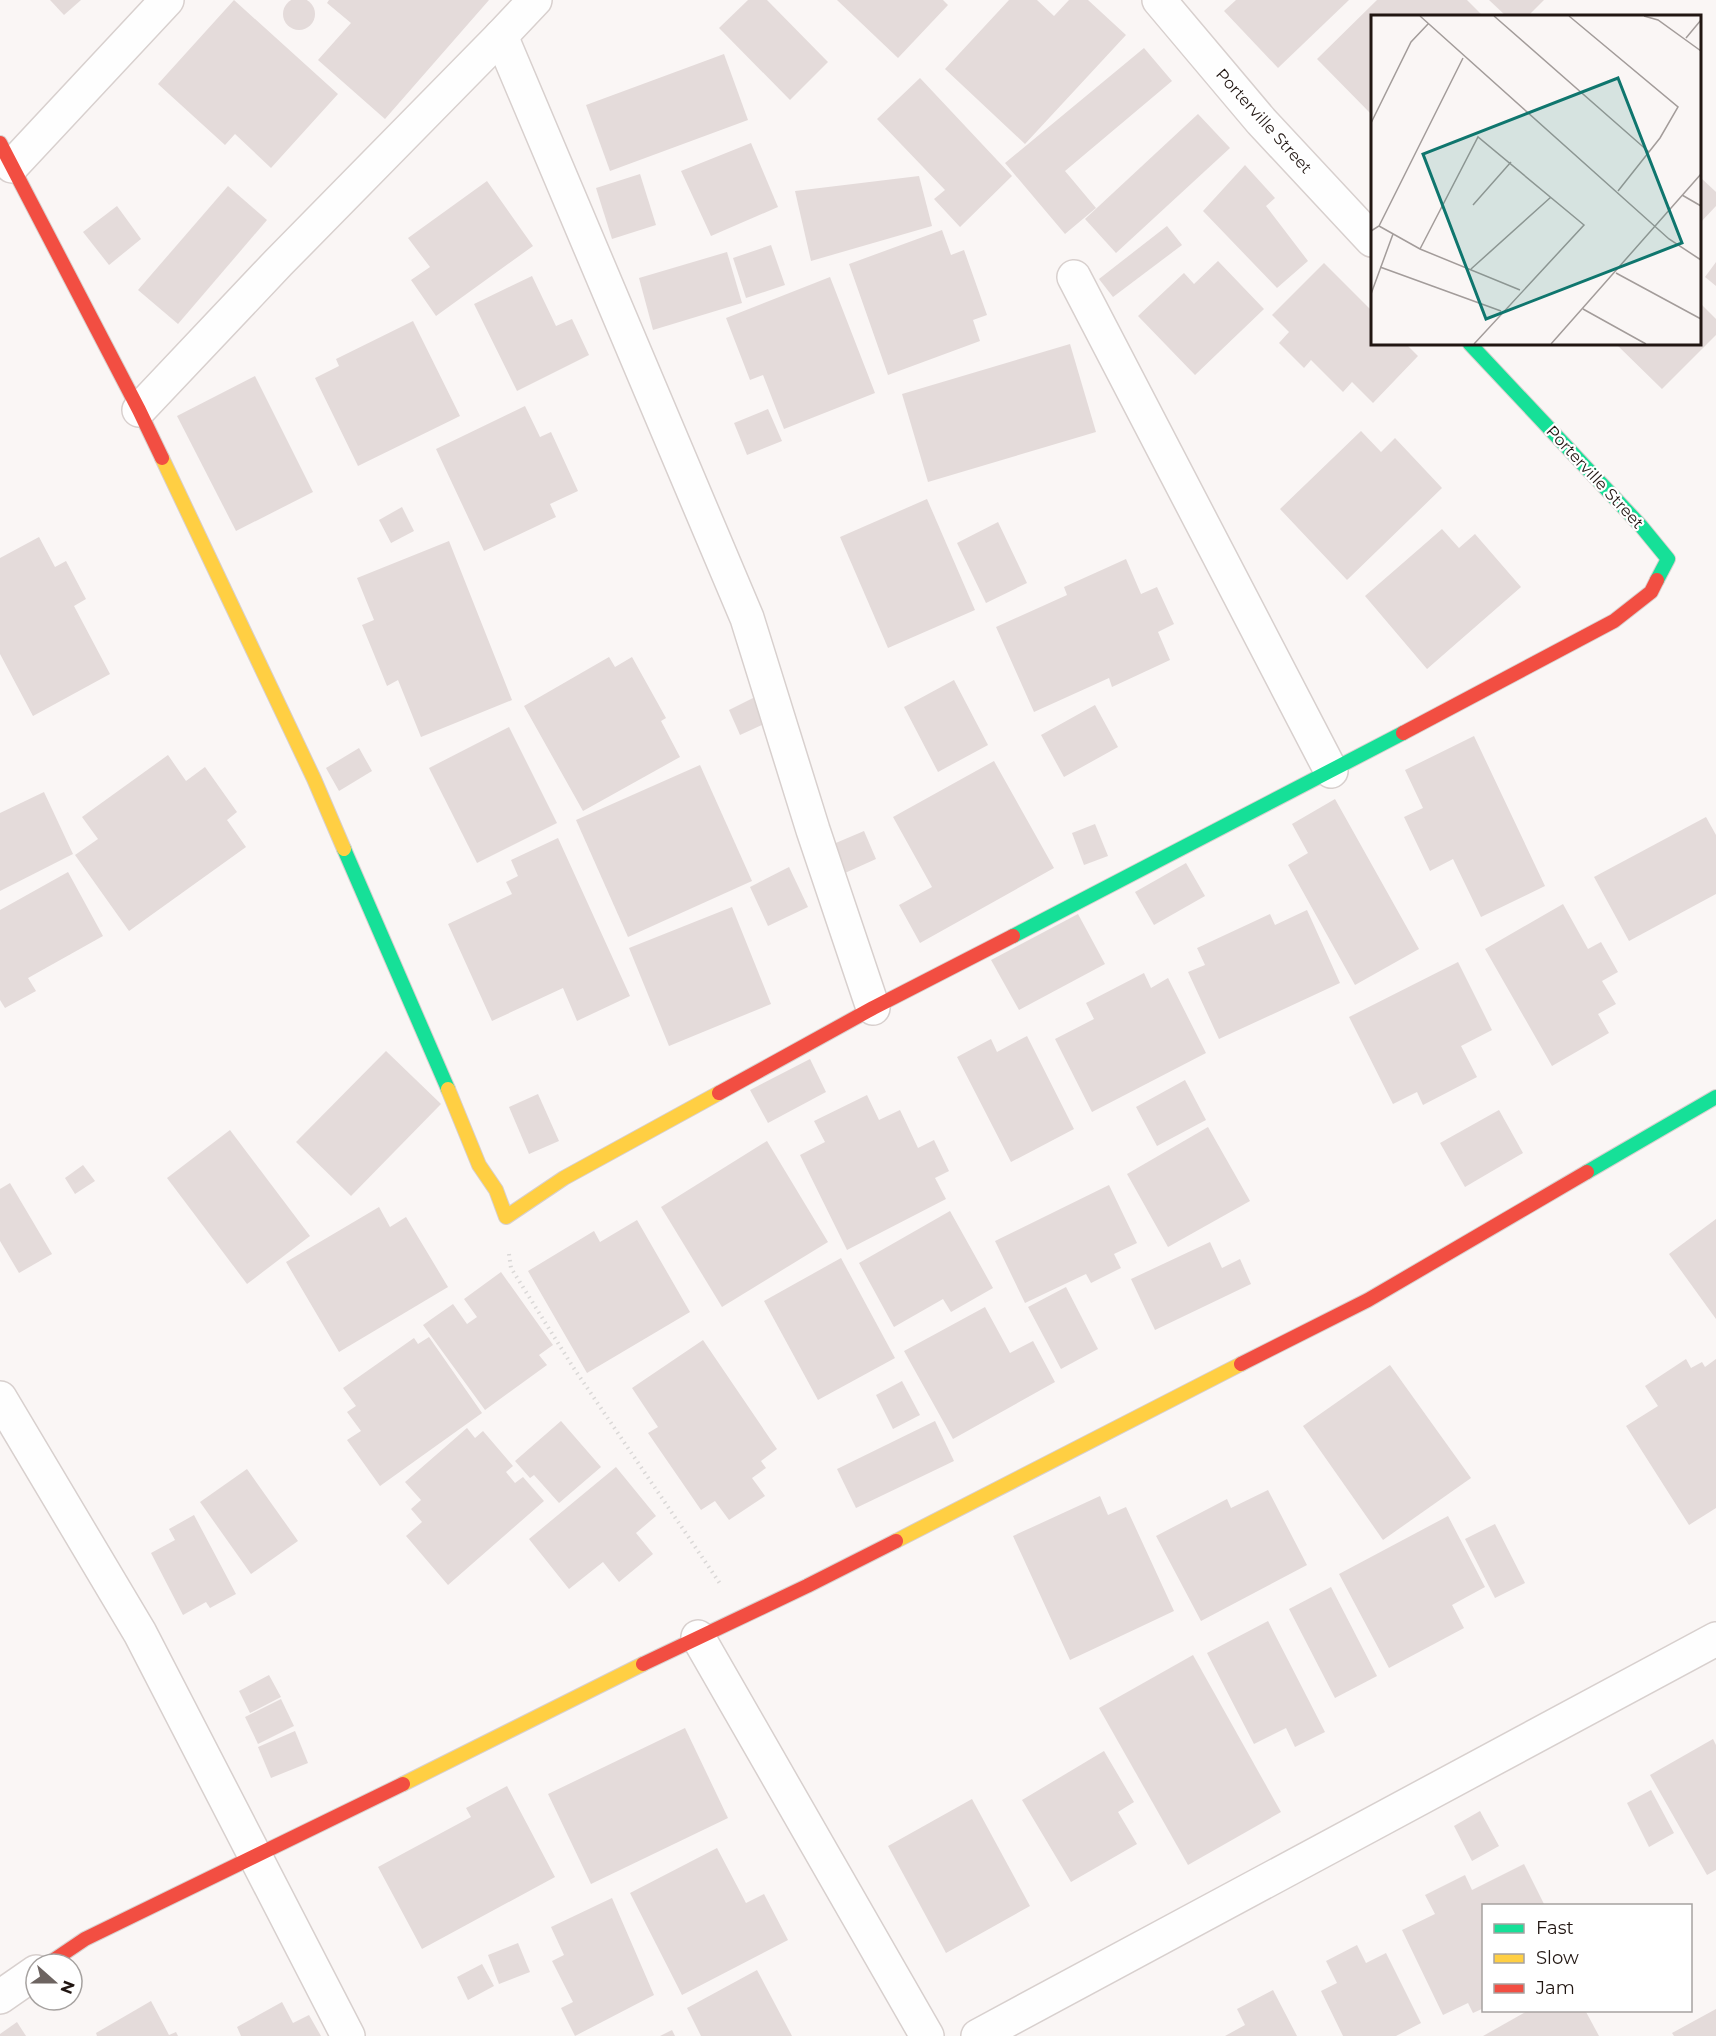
<svg xmlns="http://www.w3.org/2000/svg" width="1716" height="2036" font-family="Montserrat,sans-serif">
  <style>
    .building { fill: #e4dbda }
    .lines { fill: none; stroke-linecap: round; stroke-linejoin: round }
    .street-casing { stroke: #d8d0ce; stroke-width: 36 }
    .fast-casing { stroke: #d8d0ce; stroke-width: 16 }
    .slow-casing { stroke: #d8d0ce; stroke-width: 16 }
    .jam-casing { stroke: #d8d0ce; stroke-width: 16 }
    .path { stroke: #dad8d7; stroke-width: 4; stroke-dasharray: 1.5 4.5; stroke-linecap: butt }
    .street { stroke: #fefefe; stroke-width: 33 }
    .fast { stroke: #16e098; stroke-width: 14 }
    .slow { stroke: #ffcf43; stroke-width: 14 }
    .jam { stroke: #f24e42; stroke-width: 14 }
    .labels { text-anchor: middle; dominant-baseline: central; stroke-width: 4.5; stroke-linejoin: round; paint-order: stroke }
    .street-label { font-size: 16px; fill: #211612; stroke: #fff }
    .inset-road { fill: none; stroke: #a39c9a; stroke-width: 1.5 }
    .view { fill: #0f766e; fill-opacity: 0.15; stroke: #0f766e; stroke-width: 3 }
    .inset-edge { fill: none; stroke: #211612; stroke-width: 3 }
  </style>
  <rect width="100%" height="100%" fill="#faf6f5"/>
  <g class="building">
    <circle cx="299" cy="14" r="16"/>
    <path d="M50,0H81L64,15Z"/>
    <path d="M234,0L338,94L271,168L235,134L225,145L158,84Z"/>
    <path d="M329,0H489L385,119L318,60L351,23L327,3Z"/>
    <path d="M748,0H767L828,62L790,100L719,28Z"/>
    <path d="M837,0H943L948,5L898,58Z"/>
    <path d="M1009,0H1037L1054,16L1069,0H1088L1126,35L1025,144L945,69Z"/>
    <path d="M1236,0H1349L1278,68L1224,11Z"/>
    <path d="M1377,0H1467L1483,16H1372V115L1317,59Z"/>
    <path d="M1489,0H1544L1528,16H1506Z"/>
    <path d="M1144,48L1172,81L1065,171L1096,208L1065,234L1005,163Z"/>
    <path d="M724,54L748,120L610,171L586,105Z"/>
    <path d="M920,78L1012,176L960,227L934,199L945,190L877,119Z"/>
    <path d="M1198,114L1230,148L1116,253L1085,219Z"/>
    <path d="M751,143L778,207L711,236L681,171Z"/>
    <path d="M1245,165L1275,198L1266,206L1308,261L1277,288L1203,211Z"/>
    <path d="M640,174L656,225L612,239L596,188Z"/>
    <path d="M919,176L932,226L811,261L795,191Z"/>
    <path d="M1700,177L1716,192V206L1700,223Z"/>
    <path d="M487,181L533,246L436,316L411,280L430,267L408,238Z"/>
    <path d="M228,186L267,220L178,324L138,290Z"/>
    <path d="M117,206L141,239L109,265L83,232Z"/>
    <path d="M1167,226L1182,245L1113,297L1099,279Z"/>
    <path d="M942,230L951,255L964,250L987,315L973,320L980,341L888,375L849,264Z"/>
    <path d="M771,245L785,285L746,298L733,258Z"/>
    <path d="M727,252L742,303L653,330L639,278Z"/>
    <path d="M1218,261L1264,309L1195,375L1138,316L1184,273L1194,284Z"/>
    <path d="M1716,262V286L1705,277Z"/>
    <path d="M1324,263L1372,311V344H1406L1418,356L1373,403L1352,382L1343,392L1311,360L1304,368L1279,343L1289,332L1272,315Z"/>
    <path d="M532,276L556,326L572,319L589,355L517,391L474,304Z"/>
    <path d="M830,277L875,393L784,429L763,375L750,380L726,318Z"/>
    <path d="M1700,303L1716,319V335L1662,389L1616,344H1700Z"/>
    <path d="M413,321L460,416L358,466L315,378L339,366L336,359Z"/>
    <path d="M1070,344L1096,432L928,482L902,394Z"/>
    <path d="M255,376L313,492L236,531L177,416Z"/>
    <path d="M525,406L540,437L551,432L578,491L550,504L556,517L484,551L436,449Z"/>
    <path d="M768,409L782,441L747,455L734,423Z"/>
    <path d="M1361,431L1381,452L1395,438L1442,488L1347,580L1280,509Z"/>
    <path d="M927,499L975,610L888,648L840,537Z"/>
    <path d="M402,507L414,531L391,543L379,520Z"/>
    <path d="M998,522L1027,583L986,603L957,543Z"/>
    <path d="M1442,529L1459,548L1475,534L1521,587L1427,669L1365,596Z"/>
    <path d="M39,537L55,567L66,561L86,599L74,606L110,674L33,716L0,654V558Z"/>
    <path d="M449,541L512,700L421,737L398,680L387,686L362,625L374,620L357,578Z"/>
    <path d="M1126,559L1141,594L1157,587L1174,624L1158,632L1170,660L1112,687L1109,678L1034,712L996,627L1067,595L1064,587Z"/>
    <path d="M609,657L615,667L632,657L666,718L661,721L680,757L583,811L524,706Z"/>
    <path d="M954,680L988,745L938,772L904,707Z"/>
    <path d="M761,694L773,720L740,735L729,710Z"/>
    <path d="M1095,705L1118,747L1064,777L1041,735Z"/>
    <path d="M509,727L557,823L477,863L429,768Z"/>
    <path d="M1474,736L1545,886L1481,917L1453,859L1430,871L1404,817L1423,808L1405,770Z"/>
    <path d="M359,748L372,771L339,791L326,768Z"/>
    <path d="M168,755L186,781L205,767L237,812L227,820L246,847L129,931L75,855L98,839L82,817Z"/>
    <path d="M994,761L1054,868L920,943L899,905L932,887L893,817Z"/>
    <path d="M700,765L752,881L628,937L576,820Z"/>
    <path d="M44,792L73,854L0,891V813Z"/>
    <path d="M1335,799L1419,949L1355,985L1288,865L1308,853L1292,824Z"/>
    <path d="M1706,817L1716,835V894L1629,941L1594,877Z"/>
    <path d="M1095,824L1108,856L1084,865L1072,833Z"/>
    <path d="M864,831L876,859L836,877L824,848Z"/>
    <path d="M558,838L630,996L577,1021L563,988L492,1021L448,924L512,894L506,882L518,876L511,860Z"/>
    <path d="M1186,863L1205,896L1154,925L1135,892Z"/>
    <path d="M789,867L808,907L768,926L750,887Z"/>
    <path d="M68,872L103,936L28,978L36,991L5,1008L0,1000V910Z"/>
    <path d="M1563,904L1588,949L1601,942L1618,972L1602,981L1616,1004L1598,1014L1609,1033L1552,1066L1485,949Z"/>
    <path d="M732,907L771,1004L669,1046L629,948Z"/>
    <path d="M1307,910L1340,983L1219,1039L1188,972L1205,965L1197,948L1270,914L1275,925Z"/>
    <path d="M1078,914L1105,964L1019,1010L991,960Z"/>
    <path d="M1458,962L1492,1030L1461,1046L1477,1077L1423,1105L1417,1092L1393,1104L1349,1017Z"/>
    <path d="M1144,973L1151,988L1168,978L1206,1053L1092,1112L1055,1039L1094,1019L1086,1003Z"/>
    <path d="M1027,1036L1074,1129L1011,1162L957,1057L991,1039L997,1052Z"/>
    <path d="M386,1051L441,1104L351,1196L296,1142Z"/>
    <path d="M810,1059L826,1092L768,1123L750,1090Z"/>
    <path d="M1185,1080L1206,1120L1157,1146L1136,1107Z"/>
    <path d="M538,1094L559,1141L529,1154L509,1107Z"/>
    <path d="M867,1095L879,1120L900,1110L918,1148L934,1140L949,1171L935,1178L946,1199L847,1250L800,1155L825,1142L814,1121Z"/>
    <path d="M1499,1110L1523,1153L1465,1187L1440,1143Z"/>
    <path d="M1208,1127L1250,1201L1168,1247L1127,1174Z"/>
    <path d="M230,1130L310,1236L247,1284L167,1178Z"/>
    <path d="M767,1141L828,1242L722,1307L661,1207Z"/>
    <path d="M83,1165L95,1181L75,1194L65,1178Z"/>
    <path d="M10,1183L52,1254L19,1273L0,1241V1189Z"/>
    <path d="M1109,1185L1137,1243L1114,1254L1121,1268L1091,1283L1086,1274L1025,1303L995,1241Z"/>
    <path d="M379,1207L390,1227L406,1217L448,1287L339,1352L286,1262Z"/>
    <path d="M950,1211L993,1288L951,1312L943,1299L894,1327L859,1263Z"/>
    <path d="M1716,1219V1319L1669,1254Z"/>
    <path d="M637,1220L690,1312L587,1373L528,1271L594,1231L600,1242Z"/>
    <path d="M1210,1242L1222,1268L1240,1259L1251,1284L1155,1330L1131,1279Z"/>
    <path d="M841,1258L895,1358L818,1400L764,1301Z"/>
    <path d="M501,1272L553,1345L539,1355L547,1365L485,1410L423,1325L453,1304L467,1324L477,1317L464,1299Z"/>
    <path d="M1066,1287L1098,1349L1061,1369L1028,1307Z"/>
    <path d="M985,1307L1010,1353L1033,1341L1055,1382L953,1439L904,1351Z"/>
    <path d="M429,1337L482,1413L380,1486L347,1440L361,1431L347,1412L356,1406L343,1388L414,1338L418,1344Z"/>
    <path d="M703,1340L777,1449L761,1461L766,1468L752,1478L765,1496L729,1520L715,1501L701,1510L648,1433L658,1427L632,1388Z"/>
    <path d="M1686,1359L1691,1368L1702,1362L1705,1367L1716,1359V1508L1689,1525L1626,1426L1658,1406L1645,1386Z"/>
    <path d="M1390,1365L1471,1478L1383,1540L1303,1426Z"/>
    <path d="M902,1381L920,1415L893,1429L876,1395Z"/>
    <path d="M561,1421L601,1467L559,1503L534,1475L530,1478L515,1461Z"/>
    <path d="M935,1421L954,1461L856,1508L837,1469Z"/>
    <path d="M467,1428L475,1438L483,1431L513,1466L506,1472L515,1483L523,1477L544,1501L448,1585L406,1536L422,1522L411,1509L421,1500L405,1482Z"/>
    <path d="M616,1467L656,1516L636,1533L653,1554L619,1582L603,1562L569,1589L529,1539Z"/>
    <path d="M247,1469L298,1541L251,1574L200,1502Z"/>
    <path d="M1268,1490L1307,1565L1201,1621L1156,1536L1227,1499L1231,1508Z"/>
    <path d="M1100,1496L1108,1515L1126,1507L1174,1611L1070,1660L1013,1536Z"/>
    <path d="M194,1515L236,1594L210,1608L206,1602L183,1615L151,1553L175,1540L169,1529Z"/>
    <path d="M1448,1516L1485,1587L1452,1605L1464,1628L1389,1668L1339,1574Z"/>
    <path d="M1495,1524L1525,1583L1495,1598L1465,1539Z"/>
    <path d="M1331,1587L1377,1676L1335,1698L1289,1609Z"/>
    <path d="M1268,1621L1325,1732L1295,1747L1286,1728L1254,1744L1207,1653Z"/>
    <path d="M1193,1655L1281,1812L1188,1865L1099,1708Z"/>
    <path d="M269,1675L281,1697L250,1713L239,1691Z"/>
    <path d="M281,1699L294,1726L258,1744L245,1717Z"/>
    <path d="M685,1728L728,1818L591,1884L548,1794Z"/>
    <path d="M295,1731L308,1763L271,1778L258,1747Z"/>
    <path d="M1713,1739L1716,1745V1870L1707,1875L1650,1775Z"/>
    <path d="M1104,1751L1134,1802L1118,1812L1137,1844L1071,1882L1022,1800Z"/>
    <path d="M507,1786L555,1877L422,1949L378,1867L471,1817L466,1808Z"/>
    <path d="M1651,1790L1674,1833L1649,1847L1627,1803Z"/>
    <path d="M972,1799L1030,1906L946,1953L888,1846Z"/>
    <path d="M1480,1811L1499,1846L1472,1861L1454,1826Z"/>
    <path d="M717,1848L746,1903L764,1894L788,1940L682,1995L630,1893Z"/>
    <path d="M1524,1864L1545,1906H1484V2008L1473,2013L1468,2003L1443,2015L1402,1930L1435,1914L1425,1895L1465,1875L1472,1890Z"/>
    <path d="M612,1898L654,1995L575,2036L561,2008L573,2002L552,1961L564,1955L551,1927Z"/>
    <path d="M518,1943L530,1972L499,1984L488,1955Z"/>
    <path d="M1357,1945L1366,1963L1386,1953L1421,2023L1396,2036H1343L1321,1991L1337,1983L1326,1961Z"/>
    <path d="M482,1964L494,1986L468,2000L457,1977Z"/>
    <path d="M757,1970L792,2036H701L687,2008Z"/>
    <path d="M1273,1990L1297,2036H1225L1245,2025L1237,2009Z"/>
    <path d="M151,2001L169,2035L176,2032L178,2036H97L96,2033Z"/>
    <path d="M282,2002L293,2023L309,2015L321,2036H241L237,2027Z"/>
    <path d="M1716,2009V2036H1674L1672,2033Z"/>
    <path d="M1529,2010H1585L1599,2036H1483Z"/>
    <path d="M17,2022L26,2036H0V2034Z"/>
    <path d="M672,2030L675,2036H660Z"/>
  </g>
  <g class="lines">
    <defs>
      <g id="street">
        <path d="M1159,0L1261,121L1372,240"/>
        <path d="M501,36L747,618L813,830L873,1008"/>
        <path d="M12,166L167,0"/>
        <path d="M1074,277L1331,771"/>
        <path d="M139,410L279,262L501,36L535,0"/>
        <path d="M0,1398L140,1633L348,2036"/>
        <path d="M698,1637L927,2036"/>
        <path d="M0,1997L36,1972"/>
        <path d="M978,2036L1716,1639"/>
      </g>
      <g id="fast">
        <path d="M1470,344L1641,526L1668,559L1657,580"/>
        <path d="M344,849L448,1089"/>
        <path d="M1013,936L1403,733"/>
        <path d="M1587,1172L1716,1097"/>
      </g>
      <g id="slow">
        <path d="M162,458L314,779L344,849"/>
        <path d="M448,1089L479,1165L496,1190L506,1217L564,1178L719,1093"/>
        <path d="M896,1541L1241,1364"/>
        <path d="M403,1784L643,1664"/>
      </g>
      <g id="jam">
        <path d="M0,143L139,410L162,458"/>
        <path d="M1403,733L1614,621L1651,592L1657,580"/>
        <path d="M719,1093L873,1008L1013,936"/>
        <path d="M1241,1364L1368,1300L1587,1172"/>
        <path d="M643,1664L807,1586L896,1541"/>
        <path d="M48,1964L85,1939L403,1784"/>
      </g>
    </defs>
    <use href="#street" class="street-casing"/>
    <use href="#fast" class="fast-casing"/>
    <use href="#slow" class="slow-casing"/>
    <use href="#jam" class="jam-casing"/>
    <path class="path" d="M509,1254L511,1268L573,1367L721,1585"/>
    <use href="#street" class="street"/>
    <use href="#fast" class="fast"/>
    <use href="#slow" class="slow"/>
    <use href="#jam" class="jam"/>
  </g>
  <g class="labels">
    <g class="street-label">
      <text transform="translate(1264 121) rotate(48)">Porterville Street</text>
      <text transform="translate(1595 477) rotate(47)">Porterville Street</text>
    </g>
  </g>
  <g transform="translate(1371 15)">
    <rect width="330" height="330" fill="#faf6f5"/>
    <path class="inset-road" d="M49,1L298,224L330,245M123,1L278,137M198,1L307,92L289,123L247,176M273,1L287,5L330,36M315,23L330,5M0,108L40,27L57,9M311,180L330,191M102,190L140,147M8,211L49,234L149,275M0,216L8,211L92,43M49,234L107,122L213,210L103,329M9,252L130,296M100,254L180,182M245,258L330,304M0,279L22,219M212,294L275,329M180,329L330,159"/>
    <path class="view" d="M247,63L311,228L115,304L52,139Z"/>
    <rect width="330" height="330" class="inset-edge"/>
  </g>
  <rect x="1482" y="1904" width="210" height="108" fill="#ffffff" stroke="#a6a2a0" stroke-width="1.5"/>
  <rect x="1494" y="1924" width="30" height="9" fill="#16e098" stroke="#a6a2a0" stroke-width="1.5"/>
  <text x="1536" y="1934" font-size="18" fill="#211612">Fast</text>
  <rect x="1494" y="1954" width="30" height="9" fill="#ffcf43" stroke="#a6a2a0" stroke-width="1.5"/>
  <text x="1536" y="1964" font-size="18" fill="#211612">Slow</text>
  <rect x="1494" y="1984" width="30" height="9" fill="#f24e42" stroke="#a6a2a0" stroke-width="1.5"/>
  <text x="1536" y="1994" font-size="18" fill="#211612">Jam</text>
  <g transform="translate(54 1982) rotate(111)"><circle r="28" fill="#ffffff" stroke="#a6a2a0" stroke-width="1.5"/>
  <path d="M0-4.5L10 22L0 15L-10 22Z" fill="#6d6461"/>
  <text y="-9" font-size="16" font-weight="bold" text-anchor="middle" fill="#211612">N</text>
  </g>
</svg>
